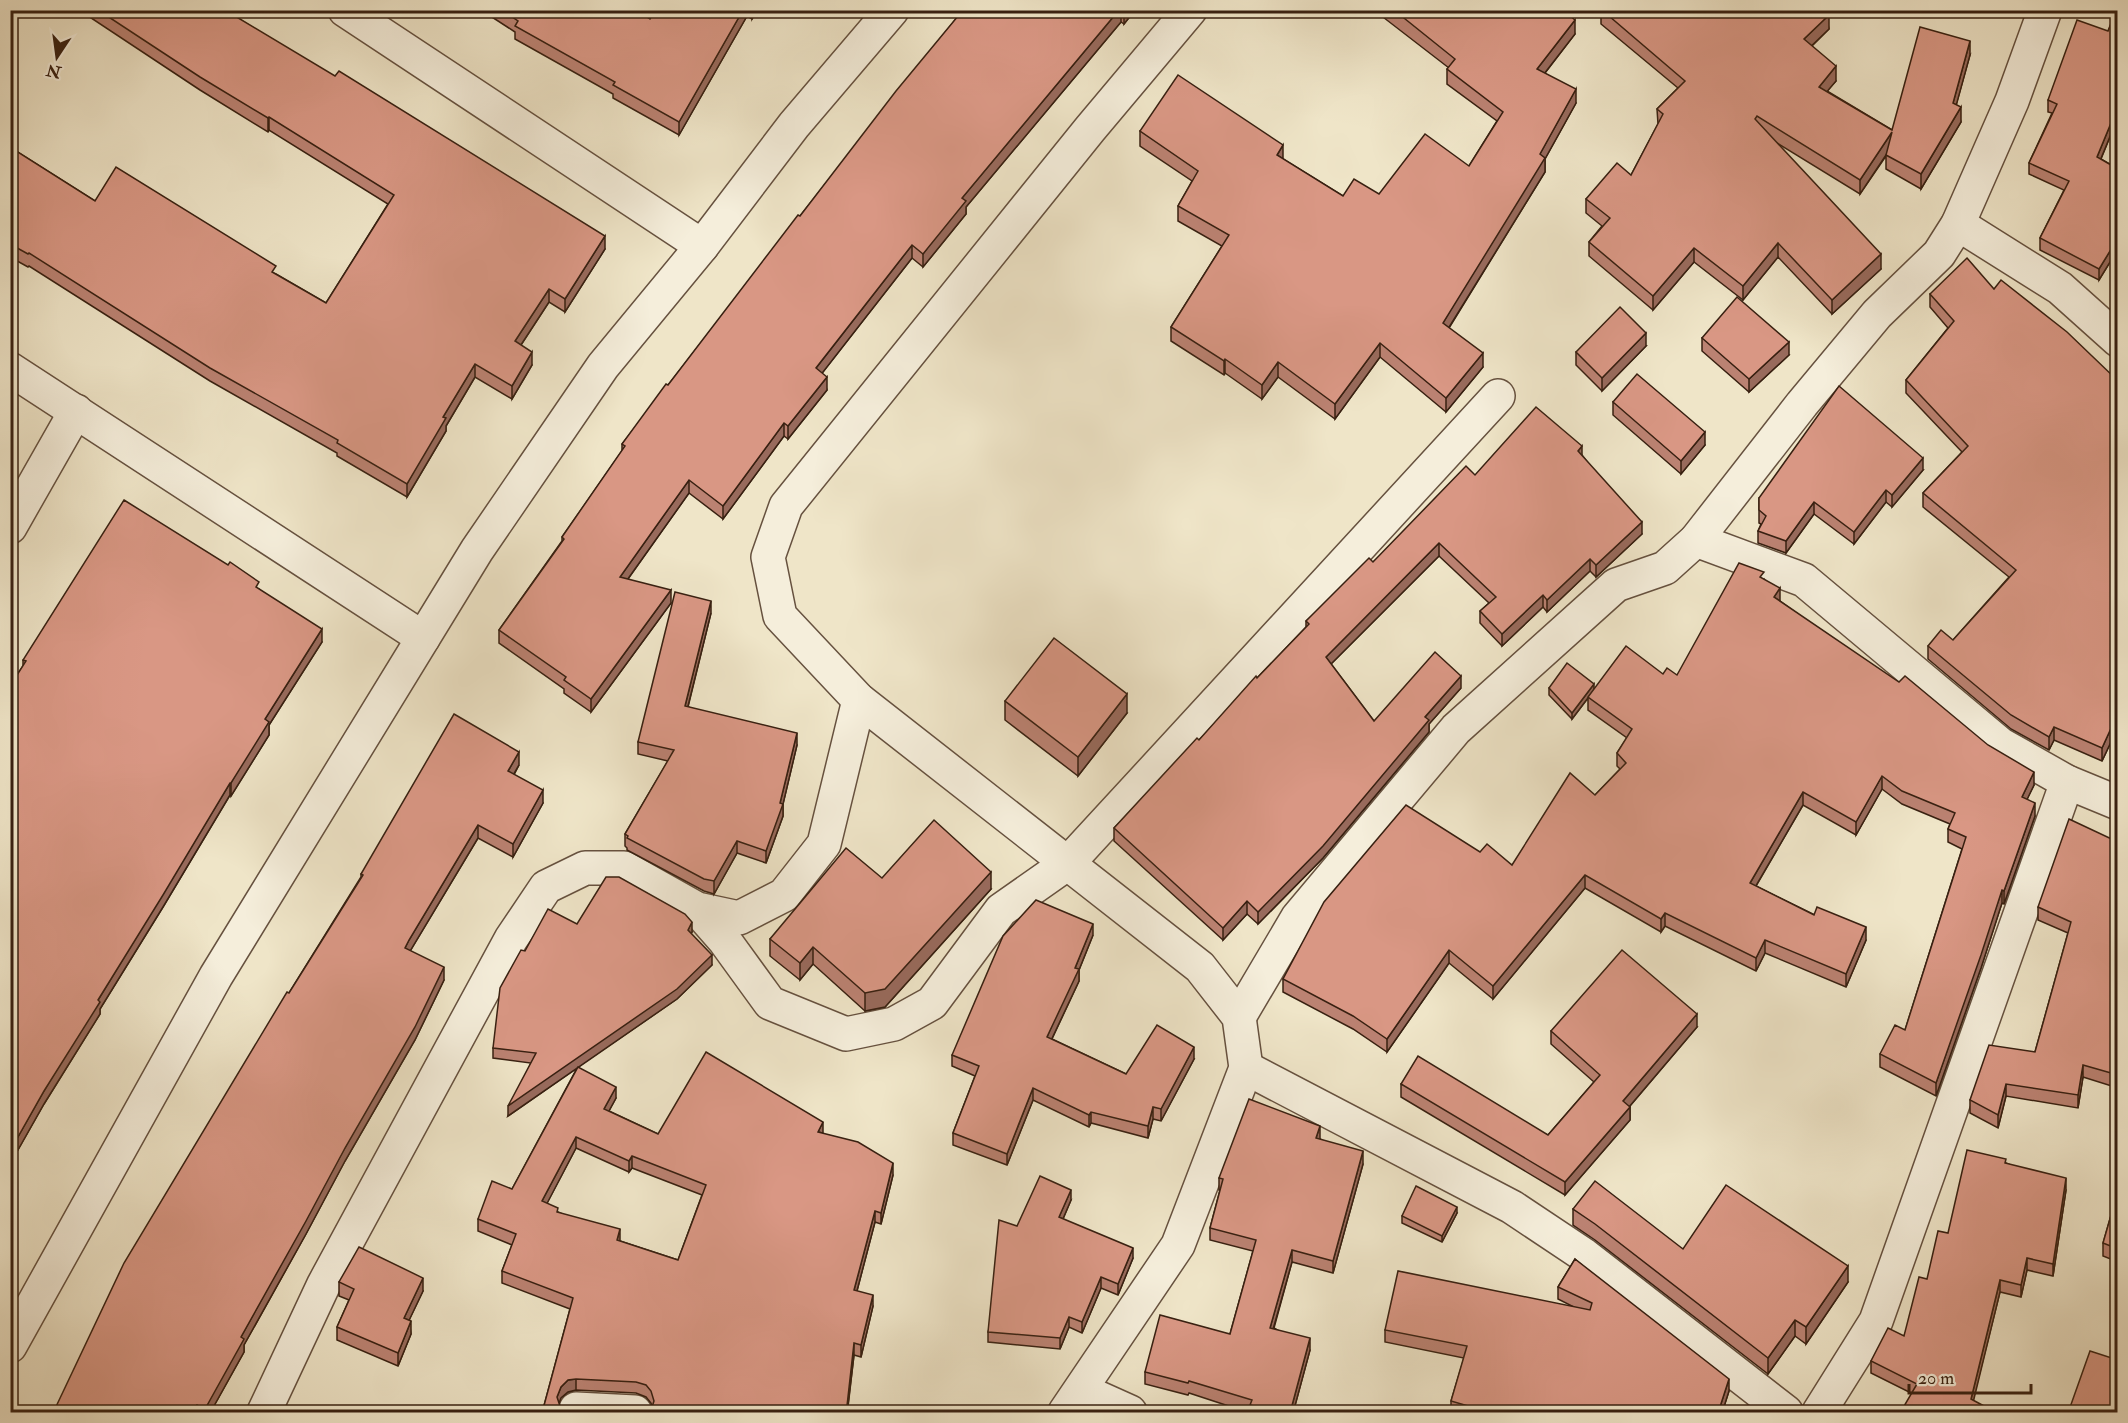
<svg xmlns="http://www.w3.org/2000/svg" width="2128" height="1423" font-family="'IM FELL Double Pica',serif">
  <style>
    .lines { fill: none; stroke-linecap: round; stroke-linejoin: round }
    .street-casing { stroke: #66513f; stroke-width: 36 }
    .street { stroke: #f5eedb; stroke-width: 33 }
    .wall { fill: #bb8272; stroke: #382011; stroke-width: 1.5; fill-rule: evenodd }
    .shaded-wall { fill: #986a5c; stroke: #382011; stroke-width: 1.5 }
    .building { fill: #d99784; stroke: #382011; stroke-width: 1.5; fill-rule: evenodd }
  </style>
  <rect width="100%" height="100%" fill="#efe5c8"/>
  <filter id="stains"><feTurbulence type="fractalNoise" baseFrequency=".00333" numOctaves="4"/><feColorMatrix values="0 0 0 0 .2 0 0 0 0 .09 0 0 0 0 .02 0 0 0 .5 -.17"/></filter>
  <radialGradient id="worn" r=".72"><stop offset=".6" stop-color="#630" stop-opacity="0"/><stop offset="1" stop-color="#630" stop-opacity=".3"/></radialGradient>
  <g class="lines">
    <defs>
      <g id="street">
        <path d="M345,10L702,246"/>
        <path d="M1958,224L2060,288L2118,340"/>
        <path d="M10,369L423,638"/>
        <path d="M10,527L76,411"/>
        <path d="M1696,540L1804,580L2000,744L2067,782L2118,803"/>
        <path d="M697,909L725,941L770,1003L846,1034L894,1024L932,1003L1001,910L1068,863L1498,396"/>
        <path d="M1239,1017L1298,917L1456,729L1616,585L1665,568L1696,540L1802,404L1877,314L1939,254L1958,224L2012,101L2045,10"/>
        <path d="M1246,1068L1512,1207L1584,1255L1786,1412"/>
        <path d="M10,1346L216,976L477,550L603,366L702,246L794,125L892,10"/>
        <path d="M1081,1390L1130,1412"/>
        <path d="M576,1409L635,1412"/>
        <path d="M264,1412L324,1284L511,939L546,887L585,868H624L697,909L739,918L784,895L824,844L859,700"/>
        <path d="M1065,1412L1178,1245L1246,1068L1239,1017L1200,967L859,700L780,616L768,557L786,506L1090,129L1190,10"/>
        <path d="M1819,1412L1876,1321L2067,782"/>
      </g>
    </defs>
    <use href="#street" class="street-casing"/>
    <use href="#street" class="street"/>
  </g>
  <g class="wall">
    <path d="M79,10H225L605,249L565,312L549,302L521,345L532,365L512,399L475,377L446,426V431L407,497L337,456V453L210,381L29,266L28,267L10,257V147L95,201L276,274L326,303L388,204L269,130L268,132L200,90Z"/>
    <path d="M481,10H636L650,19L655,10H757L752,19L747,16L679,135L613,98V94L515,39V32Z"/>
    <path d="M963,10H1135L1124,24L1121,22L966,207V214L923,267L912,258L822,373L827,390L788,439L784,436L723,519L689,493L628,579L671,603L591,712L564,693V689L499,643V630L562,541V537L622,451V444L800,216Z"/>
    <path d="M1379,10H1563L1575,34L1545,73L1576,103L1545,159V172L1449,328L1483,367L1446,412L1380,357L1335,419L1278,377L1262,399L1225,373L1224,375L1171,341V327L1222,246L1178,221V206L1192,181L1140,146V131L1283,159L1343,196L1379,194L1469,166L1497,121L1447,84V69L1449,68L1379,14Z"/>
    <path d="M1601,10H1825L1829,29L1812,46L1836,81L1827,91L1892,130L1970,55L1956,105L1961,122L1921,189L1886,169V156L1860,194L1777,143L1881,269L1832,314L1778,257L1743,300L1694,262L1653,310L1589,256V242L1602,226L1586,213V199L1631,175L1658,124L1657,109L1678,88L1601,24Z"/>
    <path d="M2118,10V117L2101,159L2118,169V249L2099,280L2040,250V238L2064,190L2029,174V163L2052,113L2048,112V100L2108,31Z"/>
    <path d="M1994,289L2116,379L2118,377V727L2102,761L2054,740L2049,750L2011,729L1928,659V646L1953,640L2009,577L1923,507V493L1962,452L1906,393V380L1948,328L1930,307V294Z"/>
    <path d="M1702,338L1789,355L1749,392L1702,351Z"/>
    <path d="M1646,346L1602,391L1576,365V352Z"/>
    <path d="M1613,402L1705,445L1681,474L1613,415Z"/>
    <path d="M1582,455L1642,534L1596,577L1590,571L1547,612L1543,607L1502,646L1480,623V611L1489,603L1439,556L1331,664L1374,721L1461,688L1429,724V732L1323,858L1258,924L1247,914L1223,940L1114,841V828L1199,740L1257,678L1306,627V621L1373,562L1475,475Z"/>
    <path d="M1923,470L1892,507L1886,502L1854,544L1814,514L1786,553L1758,543V531L1761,524L1759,523V498Z"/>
    <path d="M1764,579L1780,601L2034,785L2027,799L2035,816L2004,904L2002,903L1981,968L1936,1096L1880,1067V1054L1905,1030L1962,849L1948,842V829L1950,824L1902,804L1882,789L1856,835L1803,805L1756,886L1866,940L1846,987L1765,953L1756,971L1665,926L1661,932L1585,888L1493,999L1449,963L1387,1052L1353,1029L1283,992V979L1480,852L1512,865L1595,795L1620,769L1617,766V753L1627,738L1588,710V698L1572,719L1549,695V688L1594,689L1663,674L1677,675Z"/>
    <path d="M259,589L322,642L269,725V735L231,796L230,795L163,907L100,1009V1014L44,1104L10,1164V686L23,666V660Z"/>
    <path d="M711,613L688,707L797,745L783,804V816L766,863L737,853L714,894L704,891L627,850V848L625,846V834L668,761L638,754V742Z"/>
    <path d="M1005,701L1127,713L1078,776L1005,720Z"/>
    <path d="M519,765L514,775L543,803L513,857L478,838L410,951L444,980L415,1040L345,1161L306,1234L244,1345V1352L210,1413H53L289,993L361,877V874Z"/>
    <path d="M2118,842V1088L2083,1077L2078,1108L2006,1096L1998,1128L1970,1113V1100L2035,1052L2068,933L2038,920V907Z"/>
    <path d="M882,878L991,889L885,1007L865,1011L813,964L800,980L770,956V939Z"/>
    <path d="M577,924L692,932L691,934L712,965L677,999L578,1067L616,1098L609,1111L658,1134H823L893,1175L881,1224L875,1222L857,1291L873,1306L861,1357L854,1355L848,1407L651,1410L652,1406L651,1403L646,1397L636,1393L576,1390L568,1392L542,1413L570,1309L502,1283V1271L512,1245L478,1231V1219L512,1189L577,1068L508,1116L531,1063L493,1058V1048ZM576,1148L629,1172L632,1168L702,1195L678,1260L620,1241L558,1212L547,1203Z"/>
    <path d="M1093,935L1079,970V981L1052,1039L1126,1074L1194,1059L1161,1121L1153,1119L1148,1138L1091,1123L1089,1127L1033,1100L1007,1165L953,1145V1133L975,1076L952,1066V1055Z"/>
    <path d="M1697,1027L1630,1106V1120L1565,1195L1401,1097V1084L1548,1135L1594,1082L1551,1044V1031Z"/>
    <path d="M1320,1139L1363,1164L1333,1273L1292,1262L1274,1328L1310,1350L1293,1413H1250L1189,1393L1188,1395L1145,1384V1372L1230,1334L1253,1251L1210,1240V1228L1220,1190H1219V1178Z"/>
    <path d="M2006,1163L2066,1190L2053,1276L2027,1270L2021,1297L2000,1292L1973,1400L1911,1393L1871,1373V1361L1904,1336L1948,1233Z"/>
    <path d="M2118,1191V1262L2103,1256V1243Z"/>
    <path d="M1071,1200L1063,1219L1133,1258L1118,1295L1101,1288L1082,1333L1069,1327L1060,1349L988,1342V1332L1017,1226Z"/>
    <path d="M1573,1209L1683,1249L1848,1282L1806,1344L1795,1336L1768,1374L1595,1240L1573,1225Z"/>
    <path d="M1457,1213L1442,1242L1402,1223V1216Z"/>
    <path d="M1575,1259L1729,1391L1722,1413H1451V1401L1464,1358L1385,1342V1330L1572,1306L1558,1299V1287Z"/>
    <path d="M339,1282L423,1291L409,1320L411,1334L398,1366L337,1340V1327L349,1300L339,1296Z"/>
  </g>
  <g class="shaded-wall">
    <path d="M743,10H747V16L679,135V122Z"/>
    <path d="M752,10H757L752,19Z"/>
    <path d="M1119,10H1121V22L966,207V214L923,267V254L962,198Z"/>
    <path d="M1124,10H1135L1124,24Z"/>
    <path d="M1829,15V29L1804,53V39Z"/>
    <path d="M1575,20V34L1537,83V69Z"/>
    <path d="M1970,41V55L1953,117V103Z"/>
    <path d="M1836,66V81L1819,101V87Z"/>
    <path d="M1576,89V103L1545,159V172L1443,337V323L1540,154Z"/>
    <path d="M2118,106V117L2097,168V157Z"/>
    <path d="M1961,107V122L1921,189V174Z"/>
    <path d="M269,117V130L268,132V118Z"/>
    <path d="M1892,132V146L1860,194V180Z"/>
    <path d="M1283,145V159L1277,155Z"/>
    <path d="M605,236V249L565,312V299Z"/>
    <path d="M2118,238V249L2099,280V269Z"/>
    <path d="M1778,243V257L1743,300V286Z"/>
    <path d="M912,245V258L816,381V368Z"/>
    <path d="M1694,248V262L1653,310V296Z"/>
    <path d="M1881,254V269L1832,314V300Z"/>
    <path d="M549,289V302L515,354V341Z"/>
    <path d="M1646,333V346L1602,391V378Z"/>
    <path d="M1789,342V355L1749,392V379Z"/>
    <path d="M1380,343V357L1335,419V404Z"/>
    <path d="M532,352V365L512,399V386Z"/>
    <path d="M1483,353V367L1446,412V398Z"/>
    <path d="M1225,359V373L1224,375V361Z"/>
    <path d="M1278,362V377L1262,399V385Z"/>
    <path d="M475,364V377L446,426V431L407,497V484L443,417Z"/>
    <path d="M827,377V390L788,439V426Z"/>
    <path d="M784,423V436L723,519V506Z"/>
    <path d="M1705,432V445L1681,474V461Z"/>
    <path d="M1582,446V458L1578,451Z"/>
    <path d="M1923,458V470L1892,507V495Z"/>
    <path d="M689,480V493L620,590V577Z"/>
    <path d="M1886,490V502L1854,544V532Z"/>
    <path d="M1814,502V514L1786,553V541Z"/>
    <path d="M1642,522V534L1596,577V565Z"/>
    <path d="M1439,543V556L1326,669V657Z"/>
    <path d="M1590,559V571L1547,612V600Z"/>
    <path d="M1780,588V601L1774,597Z"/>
    <path d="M671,590V603L591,712V699Z"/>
    <path d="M1543,595V607L1502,646V634Z"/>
    <path d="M711,601V613L685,718V706Z"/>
    <path d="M322,629V642L269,725V735L231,796V783L265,719Z"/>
    <path d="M1461,676V688L1429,724V732L1323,858L1258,924V912L1425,717Z"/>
    <path d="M1594,684V690L1572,719V713Z"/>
    <path d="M1127,694V713L1078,776V757Z"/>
    <path d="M2118,713V727L2102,761V748Z"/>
    <path d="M2054,727V740L2049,750V737Z"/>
    <path d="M797,733V745L783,804V816L766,863V851L780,803Z"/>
    <path d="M519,752V765L508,784V771Z"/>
    <path d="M2034,772V785L2022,810V797Z"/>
    <path d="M1882,776V789L1856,835V822Z"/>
    <path d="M230,783V795L163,907L100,1009V1014L44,1104L10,1164V1151L44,1091L98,1000Z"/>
    <path d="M543,790V803L513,857V844Z"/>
    <path d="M1803,792V805L1750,896V883Z"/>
    <path d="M2035,803V816L2004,904V891Z"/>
    <path d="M478,825V838L409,953L405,948L409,940Z"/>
    <path d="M737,841V853L714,894V881Z"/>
    <path d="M991,872V889L885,1007L865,1011V993Z"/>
    <path d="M1585,875V888L1493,999V986Z"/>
    <path d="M2002,890V903L1981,968L1936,1096V1083Z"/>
    <path d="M1247,901V914L1223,940V928Z"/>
    <path d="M1665,913V926L1661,932V919Z"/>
    <path d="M692,922V932L688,940V930Z"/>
    <path d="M1093,924V935L1079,970V981L1047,1049V1037Z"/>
    <path d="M1866,927V940L1846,987V974Z"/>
    <path d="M1765,940V953L1756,971V958Z"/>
    <path d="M813,947V964L800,980V963Z"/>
    <path d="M1449,950V963L1387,1052V1039Z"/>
    <path d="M712,955V965L677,999L508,1116V1106Z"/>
    <path d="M444,967V980L415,1040L345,1161L306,1234L244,1345V1352L210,1413H205V1409L241,1337Z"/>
    <path d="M1697,1014V1027L1623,1114V1101Z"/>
    <path d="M1194,1047V1059L1161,1121V1109Z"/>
    <path d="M2083,1065V1077L2078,1108V1095Z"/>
    <path d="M2006,1084V1096L1998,1128V1115Z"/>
    <path d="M616,1087V1098L604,1120V1109Z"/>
    <path d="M1033,1088V1100L1007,1165V1154Z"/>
    <path d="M1153,1107V1119L1148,1138V1126Z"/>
    <path d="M1630,1107V1120L1565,1195V1182Z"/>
    <path d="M1091,1112V1123L1089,1127V1115Z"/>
    <path d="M823,1122V1133L818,1132Z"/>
    <path d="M1320,1126V1139L1316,1150V1138Z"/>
    <path d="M576,1137V1148L542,1213V1201Z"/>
    <path d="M1363,1151V1164L1333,1273V1261Z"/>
    <path d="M632,1156V1168L629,1172V1161Z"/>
    <path d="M893,1163V1175L881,1224V1213Z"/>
    <path d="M2066,1178V1190L2053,1276V1264Z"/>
    <path d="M1071,1190V1200L1059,1228V1217Z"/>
    <path d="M1457,1207V1213L1442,1242V1236Z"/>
    <path d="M875,1211V1222L854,1302V1290Z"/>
    <path d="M620,1229V1241L617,1252V1240Z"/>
    <path d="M1133,1248V1258L1118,1295V1284Z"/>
    <path d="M1292,1250V1262L1270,1340V1328Z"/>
    <path d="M2027,1258V1270L2021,1297V1285Z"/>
    <path d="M1848,1266V1282L1806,1344V1327Z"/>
    <path d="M1101,1277V1288L1082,1333V1322Z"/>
    <path d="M423,1278V1291L404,1331V1318Z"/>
    <path d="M2000,1280V1292L1971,1411V1399Z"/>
    <path d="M873,1295V1306L861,1357V1345Z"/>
    <path d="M1069,1317V1327L1060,1349V1338Z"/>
    <path d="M1795,1320V1336L1768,1374V1358Z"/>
    <path d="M411,1321V1334L398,1366V1353Z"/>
    <path d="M1310,1338V1350L1293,1413H1290Z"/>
    <path d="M854,1343V1355L847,1413V1406Z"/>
    <path d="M576,1379V1390L568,1392L561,1398L557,1409V1397L561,1387L568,1380Z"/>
    <path d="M1729,1379V1391L1722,1413H1718Z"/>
  </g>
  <g class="building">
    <path d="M98,10H225L335,76L339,71L605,236L565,299L549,289L515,341L532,352L512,386L475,364L443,417L446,418L407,484L337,443L338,440L210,368L29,253L28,254L10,244V147L95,201L116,167L276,266L272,272L326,303L394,195L269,117L268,118L200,77Z"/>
    <path d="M502,10H636L650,19L655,10H743L679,122L613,85L615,82L515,26L518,21Z"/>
    <path d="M963,10H1119L962,198L966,201L923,254L912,245L816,368L827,377L788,426L784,423L723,506L689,480L620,577L671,590L591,699L564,680L566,677L499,630L564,539L562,537L625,446L622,444L666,384L668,385L798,215L800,216L896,91Z"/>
    <path d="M1394,10H1563L1575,20L1537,69L1576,89L1540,154L1545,158L1443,323L1483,353L1446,398L1380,343L1335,404L1278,362L1262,385L1225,359L1224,361L1171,327L1229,235L1178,206L1198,171L1140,131L1178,75L1283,145L1277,155L1343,196L1354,179L1379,194L1425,134L1469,166L1503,112L1447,69L1455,59Z"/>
    <path d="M1602,10H1825L1829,15L1804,39L1836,66L1819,87L1892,130L1920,27L1970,41L1953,103L1961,107L1921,174L1886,155L1892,132L1860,180L1757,116L1755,119L1881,254L1832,300L1778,243L1743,286L1694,248L1653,296L1589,242L1610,218L1586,199L1617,163L1631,175L1663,114L1657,109L1685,81Z"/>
    <path d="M2116,10H2118V106L2097,157L2118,169V238L2099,269L2040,238L2069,181L2029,163L2057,104L2048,100L2077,20L2108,31Z"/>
    <path d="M1967,258L1994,289L2001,280L2067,332L2116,379L2118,377V713L2102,748L2054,727L2049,737L2011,715L1928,646L1941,630L1953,640L2016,570L1923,493L1968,446L1906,380L1954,321L1930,294Z"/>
    <path d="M1737,297L1789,342L1749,379L1702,338Z"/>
    <path d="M1620,307L1646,333L1602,378L1576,352Z"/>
    <path d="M1637,374L1705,432L1681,461L1613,402Z"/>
    <path d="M1839,386L1923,458L1892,495L1886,490L1854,532L1814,502L1786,541L1758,531L1766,516L1759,510V498Z"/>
    <path d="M1536,407L1582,446L1578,451L1642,522L1596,565L1590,559L1547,600L1543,595L1502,634L1480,611L1496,597L1439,543L1326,657L1374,721L1435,652L1461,676L1425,717L1429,720L1323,846L1258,912L1247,901L1223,928L1114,828L1197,738L1199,740L1256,676L1257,678L1309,624L1306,621L1369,558L1373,562L1466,466L1475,475Z"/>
    <path d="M124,500L228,565L230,562L259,582L256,587L322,629L265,719L269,722L231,783H230L163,895L98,1000L100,1002L44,1091L10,1151V686L26,661L23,660Z"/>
    <path d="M1739,563L1764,572L1760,577L1780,588L1774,597L1899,682L1905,676L1988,745L2034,772L2022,797L2035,803L2004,891L2002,890L1981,955L1936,1083L1880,1054L1895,1025L1905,1030L1966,837L1948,829L1955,813L1902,791L1882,776L1856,822L1803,792L1750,883L1814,915L1817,907L1866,927L1846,974L1765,940L1756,958L1665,913L1661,919L1585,875L1493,986L1449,950L1387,1039L1353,1016L1283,979L1324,902L1406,805L1480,852L1487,844L1512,865L1570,773L1595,795L1626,763L1617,753L1632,729L1588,697L1626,646L1663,674L1667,668L1677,675Z"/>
    <path d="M675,592L711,601L685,706L797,733L780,803L783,804L766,851L737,841L714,881L704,879L627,838L628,836L625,834L674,750L638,742Z"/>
    <path d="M1054,638L1127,694L1078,757L1005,701Z"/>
    <path d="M1567,663L1594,684L1572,713L1549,688Z"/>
    <path d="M454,714L519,752L508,771L543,790L513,844L478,825L409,940L405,948L444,967L415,1027L345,1148L306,1221L241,1337L244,1339L205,1409L197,1405L194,1413H53L124,1263L287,992L289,993L363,875L361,874Z"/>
    <path d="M2069,819L2118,842V1075L2083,1065L2078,1095L2006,1084L1998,1115L1970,1100L1989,1045L2035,1052L2071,922L2038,907Z"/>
    <path d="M934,820L991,872L885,989L865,993L813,947L800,963L770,939L846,848L882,878Z"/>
    <path d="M606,877H619L685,914L692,922L688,930L712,955L677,989L508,1106L536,1053L493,1048L500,988L521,950L525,951L548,909L577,924Z"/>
    <path d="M1036,900L1093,924L1075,968L1079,969L1047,1037L1126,1074L1157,1025L1194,1047L1161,1109L1153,1107L1148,1126L1091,1112L1089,1115L1033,1088L1007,1154L953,1133L979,1066L952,1055L1003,936Z"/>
    <path d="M1622,950L1697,1014L1623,1101L1630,1107L1565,1182L1401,1084L1418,1056L1548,1135L1600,1075L1551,1031Z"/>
    <path d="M706,1052L823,1122L818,1132L858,1142L893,1163L881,1213L875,1211L854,1290L873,1295L861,1345L854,1343L847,1406L882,1413H648L651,1410L654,1401L651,1391L646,1385L636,1382L576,1379L568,1380L561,1387L557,1397L560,1406L566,1413H542L573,1298L502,1271L516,1234L478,1219L492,1181L512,1189L578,1067L616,1087L604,1109L658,1134ZM576,1137L629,1161L632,1156L706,1185L678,1260L617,1240L620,1229L557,1212L558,1208L542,1201Z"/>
    <path d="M1249,1099L1320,1126L1316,1138L1363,1151L1333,1261L1292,1250L1270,1328L1310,1338L1290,1413H1279L1250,1405L1252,1400L1189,1381L1188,1383L1145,1372L1160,1315L1230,1334L1256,1240L1210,1228L1223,1179L1219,1178Z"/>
    <path d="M1967,1150L2006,1159L2005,1163L2066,1178L2053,1264L2027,1258L2021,1285L2000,1280L1971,1399L1997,1413H1900L1917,1384L1871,1361L1888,1328L1904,1336L1919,1277L1927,1279L1938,1231L1948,1233Z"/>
    <path d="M1040,1176L1071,1190L1059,1217L1133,1248L1118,1284L1101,1277L1082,1322L1069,1317L1060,1338L988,1332L999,1220L1017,1226Z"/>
    <path d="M1595,1181L1683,1249L1726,1185L1848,1266L1806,1327L1795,1320L1768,1358L1595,1224L1573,1209Z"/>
    <path d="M1416,1186L1457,1207L1442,1236L1402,1216Z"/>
    <path d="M2118,1191V1249L2103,1243Z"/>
    <path d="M359,1247L423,1278L404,1318L411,1321L398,1353L337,1327L354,1289L339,1282Z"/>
    <path d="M1575,1259L1729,1379L1718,1413H1474L1475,1408L1451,1401L1467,1346L1385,1330L1398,1271L1590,1310L1592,1303L1558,1287Z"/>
    <path d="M2090,1351L2118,1360V1413H2068Z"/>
  </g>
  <rect width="2128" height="1423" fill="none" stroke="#efe5c8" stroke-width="36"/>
  <rect x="12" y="12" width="2104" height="1399" fill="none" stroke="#382011" stroke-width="3"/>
  <rect x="18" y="18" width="2092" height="1387" fill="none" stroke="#382011" stroke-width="1.5"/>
  <g transform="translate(57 57) rotate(193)" stroke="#f5eedb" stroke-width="4.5" paint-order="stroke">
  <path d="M0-4.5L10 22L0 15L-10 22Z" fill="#382011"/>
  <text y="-9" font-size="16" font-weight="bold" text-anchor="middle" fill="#382011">N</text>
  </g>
  <path d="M1909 1384v9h122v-9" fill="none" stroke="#382011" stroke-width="3"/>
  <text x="1918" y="1384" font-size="18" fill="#382011" stroke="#f5eedb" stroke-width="4.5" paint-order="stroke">20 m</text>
  <rect width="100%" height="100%" filter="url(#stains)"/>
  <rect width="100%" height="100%" fill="url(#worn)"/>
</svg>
